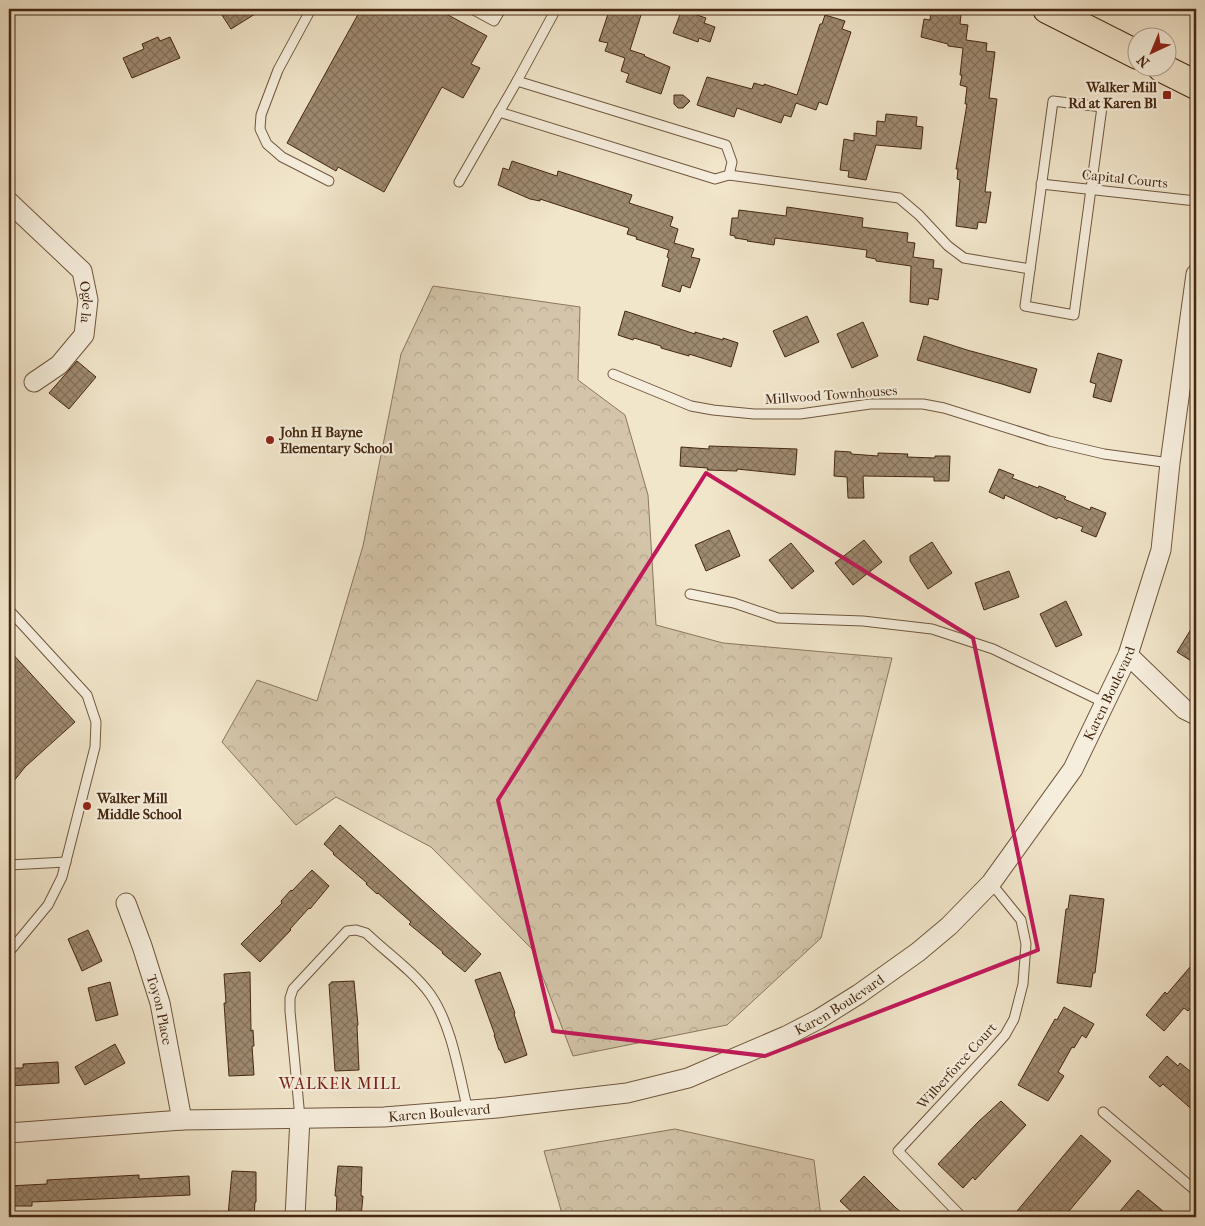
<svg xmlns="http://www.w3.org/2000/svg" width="1205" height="1226" font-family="'IM FELL French Canon',serif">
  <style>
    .forest { fill: url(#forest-crowns); stroke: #8c765d }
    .building { fill: url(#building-cross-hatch); stroke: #452810 }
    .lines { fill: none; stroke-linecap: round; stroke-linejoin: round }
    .service-casing { stroke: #70573e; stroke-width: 11 }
    .minor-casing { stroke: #70573e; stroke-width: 21 }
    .primary-casing { stroke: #452810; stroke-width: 30 }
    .service { stroke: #f6eedd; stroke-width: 9 }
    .minor { stroke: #f6eedd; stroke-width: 19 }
    .primary { stroke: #f1e5ca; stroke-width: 28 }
    .marked { fill: none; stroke: #c2185b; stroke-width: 4; stroke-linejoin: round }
    .poi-dot { fill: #8f2418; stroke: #f6eedd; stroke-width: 2 }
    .labels { text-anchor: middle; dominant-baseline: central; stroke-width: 4.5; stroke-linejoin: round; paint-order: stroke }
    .poi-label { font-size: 14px; font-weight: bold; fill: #452810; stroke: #f6eedd; text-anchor: start }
    .street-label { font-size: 14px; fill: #452810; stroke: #f6eedd }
    .quarter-label { font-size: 16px; letter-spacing: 1px; fill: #7a1f14; stroke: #f6eedd }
  </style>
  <defs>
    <pattern id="forest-crowns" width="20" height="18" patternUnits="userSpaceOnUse" patternTransform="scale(1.25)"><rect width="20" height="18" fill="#d4c5aa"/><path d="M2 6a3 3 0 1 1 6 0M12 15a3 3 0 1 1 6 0" fill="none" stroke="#b7a991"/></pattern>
    <pattern id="building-cross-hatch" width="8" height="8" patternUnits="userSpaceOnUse" patternTransform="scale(1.25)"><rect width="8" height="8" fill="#9e8a71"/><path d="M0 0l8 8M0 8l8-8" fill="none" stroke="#83715b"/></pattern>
  </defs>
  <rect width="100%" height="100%" fill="#f1e5ca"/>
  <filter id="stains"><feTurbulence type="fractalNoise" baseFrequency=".004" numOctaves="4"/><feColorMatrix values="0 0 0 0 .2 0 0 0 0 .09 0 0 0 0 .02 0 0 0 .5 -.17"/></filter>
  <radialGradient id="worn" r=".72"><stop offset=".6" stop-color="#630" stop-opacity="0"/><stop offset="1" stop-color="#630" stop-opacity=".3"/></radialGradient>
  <g class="forest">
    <path d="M433,286L580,307L578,380L625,415L648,495L656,625L723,643L892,658L821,938L727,1025L573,1056L532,949L431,847L336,797L296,825L222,742L257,680L317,701L363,546L401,354Z"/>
    <path d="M675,1129L814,1160L821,1217H563L544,1151Z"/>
  </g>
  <g class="building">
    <path d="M218,9H263L231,29Z"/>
    <path d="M361,9H437L487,36L471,64L480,68L463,98L442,87L384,192L338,167L336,171L287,143Z"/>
    <path d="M619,9H641L639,14L641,15L630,50L645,55L644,56L670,67L661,94L626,82L629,74L621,71L625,58L605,51L608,43L599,41L609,11L617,14Z"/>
    <path d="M682,9H696L694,14L706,18L704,23L715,27L710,42L699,38L698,42L673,33Z"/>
    <path d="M931,11L961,15L960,24L968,25L966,40L987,43L986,51L995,52L989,98L997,99L985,192H991L986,223L978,222L977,229L956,226L960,180L957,179L958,169H956L967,104H965L967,87L960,85L962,75H960L963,48L948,46V44L921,37L924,19L930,20Z"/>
    <path d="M825,15L845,21L842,29L851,32L827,105L819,102L816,110L796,103L791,117L784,115L781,123L737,108L734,117L697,105L707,77L752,89L754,83L764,86V84L797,95L820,24H822Z"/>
    <path d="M158,37L160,41L170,37L180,58L132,78L123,58L144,49L142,44Z"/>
    <path d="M674,95H683L690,101L683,108H678L674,104Z"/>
    <path d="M886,114L917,117L916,126L923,127L921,149L876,145L866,180L848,177L849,171L840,170L844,139L854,141V133L876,136L877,121L885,122Z"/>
    <path d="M512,161L557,176L558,171L632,195L629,203L673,217L670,226L678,229L674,243L694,249L691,257L700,259L690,288L682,285L680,292L662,286L669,258L667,257L669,250L636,239L637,237L627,234L629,228L540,199V201L530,199L498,185L503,168L509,170Z"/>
    <path d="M787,207L863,218L862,227L908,233L907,242L915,243L913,257L934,260L933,268L942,269L938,300L929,298L928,305L910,302L911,266L876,261V259L866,257L867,250L775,238L774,245L747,241L748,240L735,238V236L730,235L732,218H738L739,210L786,216Z"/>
    <path d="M625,311L695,334V332L723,340V338L738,343L731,367L689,354V356L661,348V346L634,338L633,340L618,335Z"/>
    <path d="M807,316L819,342L785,357L773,331Z"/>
    <path d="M863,322L878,356L852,368L837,334Z"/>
    <path d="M924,336L967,350L1037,369L1030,393L1002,384L917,360Z"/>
    <path d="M1098,353L1122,360L1111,402L1093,397L1096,384L1090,382Z"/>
    <path d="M77,361L96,377L69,409L49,393Z"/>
    <path d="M709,446L797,449L795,475L737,469V471L707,470L708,468L680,466L681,447L709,449Z"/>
    <path d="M835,451L851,452V454L878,456V453L908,454L907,457L935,458V456H950L949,481H934V477L863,476L864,498H848L847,477L834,476Z"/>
    <path d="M999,469L1014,475L1012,478L1038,488L1039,486L1066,497L1064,499L1090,510L1091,507L1106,513L1096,537L1081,531L1083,527L1058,517L1057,519L1005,495L1004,499L989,492Z"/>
    <path d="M729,530L740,556L706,571L695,545Z"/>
    <path d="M864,540L882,562L853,585L835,563Z"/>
    <path d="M932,542L952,573L928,589L910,561V556Z"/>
    <path d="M791,543L814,571L792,589L769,560Z"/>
    <path d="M1009,571L1019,597L984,610L975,583Z"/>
    <path d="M1066,601L1082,635L1056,647L1040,614Z"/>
    <path d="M1196,621V664L1177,652Z"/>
    <path d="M9,650L75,722L25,767L9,787Z"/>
    <path d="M340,825L481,954L465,972L442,953L443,952L409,924L411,922L378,893L377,894L366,884L367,883L333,854L334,853L324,844Z"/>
    <path d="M312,870L329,886L310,909L309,908L290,929L291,930L260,962L241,944L282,903L281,901L291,890L292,891Z"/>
    <path d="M1070,895L1104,899L1095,973H1093L1091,987L1057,983L1066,909H1068Z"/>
    <path d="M88,930L102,961L82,971L68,939Z"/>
    <path d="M1196,960V1001L1188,1011L1184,1008L1164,1031L1146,1015L1165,992L1167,994Z"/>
    <path d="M250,972L251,1031L253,1030L254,1046H252L254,1075L229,1076L224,1003H226L224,974Z"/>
    <path d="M500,972L515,1013L514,1014L527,1055L505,1063L500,1050H499L494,1035H495L475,980Z"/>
    <path d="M354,981L358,1025L357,1026L359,1070L335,1071L329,984H331V982Z"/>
    <path d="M110,982L118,1015L96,1021L88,988Z"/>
    <path d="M1064,1007L1094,1024L1086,1038L1082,1035L1074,1048L1072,1047L1058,1072L1064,1076L1048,1101L1018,1085L1055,1019L1057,1020Z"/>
    <path d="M115,1044L125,1063L85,1085L75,1067Z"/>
    <path d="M1167,1056L1178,1066L1180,1063L1196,1076V1113L1163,1084L1160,1087L1149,1077Z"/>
    <path d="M58,1062L59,1083L9,1086V1068H23V1064Z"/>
    <path d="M1001,1101L1026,1125L975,1180L973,1177L963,1188L938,1164L978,1122Z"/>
    <path d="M1081,1135L1111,1161L1064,1217H1012Z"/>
    <path d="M338,1166L362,1167L361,1196H363L361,1217H336L337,1196H335Z"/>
    <path d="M232,1171L256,1172V1202H255L254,1217H230L228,1215Z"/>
    <path d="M139,1175V1179L189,1176L190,1195L32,1202V1206H9V1186L47,1184V1180Z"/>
    <path d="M864,1176L896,1208L907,1217H857L840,1201Z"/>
    <path d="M1138,1190L1170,1217H1115Z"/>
  </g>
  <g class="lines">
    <defs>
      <g id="service">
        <path d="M311,9L278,70L261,115L260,129L267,144L282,157L329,181"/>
        <path d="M472,9L494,21L501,9"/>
        <path d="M1053,101L1102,107L1074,315L1025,306Z"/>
        <path d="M499,112L715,179L729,175L732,162L726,145L517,81"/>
        <path d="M729,175L899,198L919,215L948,246L964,258L1030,269"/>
        <path d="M459,182L517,81L556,9"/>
        <path d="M1041,184L1196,201"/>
        <path d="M1184,368L1196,371"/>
        <path d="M613,374L691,406L713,410L754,414H800L870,404H923L944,408L1049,441L1104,454L1170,463"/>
        <path d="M690,594L734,603L778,618L863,621L932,629L993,649L1105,703"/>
        <path d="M9,610L87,695L96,722L95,747L62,877L48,905L9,952"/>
        <path d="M9,865L66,862"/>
        <path d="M1103,1112L1196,1191"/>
        <path d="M300,1118L290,1011V998L293,989L347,931L356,930L366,933C387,953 413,971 430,994C452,1025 459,1074 468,1111"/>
        <path d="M959,1214L898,1151L990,1052L1005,1035L1014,1019L1023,984L1026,944L1021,920L991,883"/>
      </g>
      <g id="minor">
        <path id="s1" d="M9,202L82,271L88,300L84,335L59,365L34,382"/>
        <path d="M1128,655L1184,709L1196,715"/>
        <path id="s2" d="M126,903L142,946L160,1003L182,1120"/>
        <path id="s3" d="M9,1133L182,1120L384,1117L497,1108L627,1093L688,1078L786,1036L819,1019L859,994L918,952L949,926L991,883L1073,769L1128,655L1161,550L1170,463L1196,274"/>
        <path d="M295,1217L300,1118"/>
      </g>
      <g id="primary">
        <path d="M1047,9L1138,55"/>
        <path d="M1162,68L1196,85"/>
      </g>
    </defs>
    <use href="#service" class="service-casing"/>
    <use href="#minor" class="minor-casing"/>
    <use href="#primary" class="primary-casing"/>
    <use href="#service" class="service"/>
    <use href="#minor" class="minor"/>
    <use href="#primary" class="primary"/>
  </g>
  <path class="marked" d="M706,473L973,638L1038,950L765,1056L553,1031L498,800Z"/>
  <g class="poi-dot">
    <rect x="1162" y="90" width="10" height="10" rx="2.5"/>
    <circle cx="270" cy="440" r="5"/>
    <circle cx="87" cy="806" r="5"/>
  </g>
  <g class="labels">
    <g class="poi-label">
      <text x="1157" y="87" text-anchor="end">Walker Mill<tspan x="1157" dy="16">Rd at Karen Bl</tspan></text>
      <text x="280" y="432">John H Bayne<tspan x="280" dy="16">Elementary School</tspan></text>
      <text x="97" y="798">Walker Mill<tspan x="97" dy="16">Middle School</tspan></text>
    </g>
    <g class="street-label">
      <text transform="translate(1125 179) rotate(6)">Capital Courts</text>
      <text stroke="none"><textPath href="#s1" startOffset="132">Ogle la</textPath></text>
      <text transform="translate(831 395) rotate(-4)">Millwood Townhouses</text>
      <text stroke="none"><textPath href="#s3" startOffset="1271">Karen Boulevard</textPath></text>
      <text stroke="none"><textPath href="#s3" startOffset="851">Karen Boulevard</textPath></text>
      <text stroke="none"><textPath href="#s2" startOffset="112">Toyon Place</textPath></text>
      <text transform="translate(957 1066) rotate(-48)">Wilberforce Court</text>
      <text stroke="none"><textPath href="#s3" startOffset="431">Karen Boulevard</textPath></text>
    </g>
    <g class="quarter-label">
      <text x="340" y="1083">WALKER MILL</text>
    </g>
  </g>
  <rect width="1205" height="1226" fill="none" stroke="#f1e5ca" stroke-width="30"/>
  <rect x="10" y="10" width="1185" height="1206" fill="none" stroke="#452810" stroke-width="2.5"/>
  <rect x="15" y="15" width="1175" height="1196" fill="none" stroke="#452810"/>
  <g transform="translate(1152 52) rotate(224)"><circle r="24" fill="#f6eedd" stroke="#af9f8b"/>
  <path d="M0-4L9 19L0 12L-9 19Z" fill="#8f2418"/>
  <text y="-8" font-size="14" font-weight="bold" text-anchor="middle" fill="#452810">N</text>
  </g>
  <rect width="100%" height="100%" filter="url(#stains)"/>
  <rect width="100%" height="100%" fill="url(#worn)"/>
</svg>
